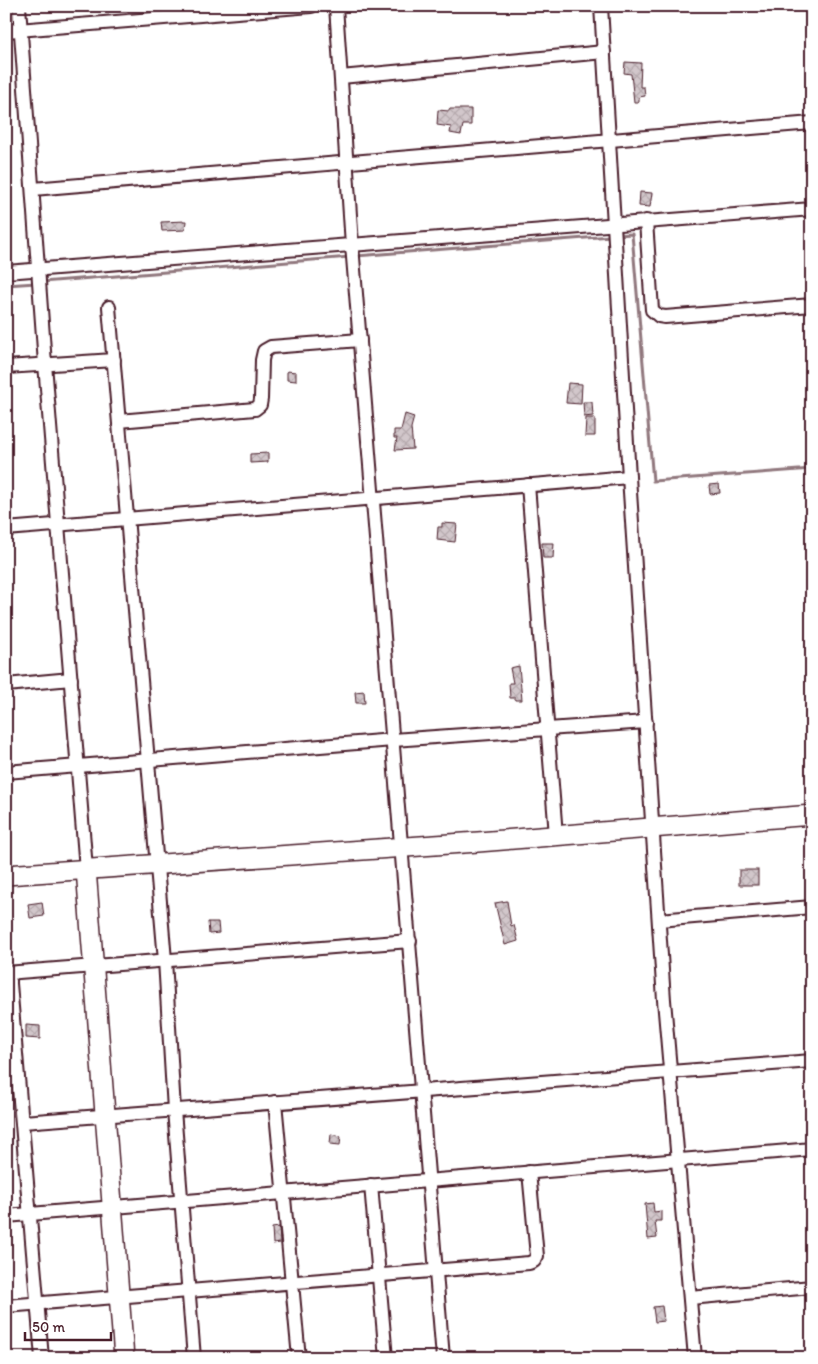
<svg xmlns="http://www.w3.org/2000/svg" width="818" height="1364" font-family="Itim,sans-serif">
  <style>
    .lines { fill: none; stroke-linecap: round; stroke-linejoin: round }
    .stream { stroke: #91787e; stroke-width: 3 }
    .building { fill: url(#building-cross-hatch); stroke: #4a1f2b }
    .street-casing { stroke: #4a1f2b; stroke-width: 16 }
    .secondary-casing { stroke: #4a1f2b; stroke-width: 22 }
    .street { stroke: #fff; stroke-width: 12 }
    .secondary { stroke: #fff; stroke-width: 19 }
  </style>
  <defs>
    <pattern id="building-cross-hatch" width="8" height="8" patternUnits="userSpaceOnUse" patternTransform="scale(1.25)"><rect width="8" height="8" fill="#d2c7cb"/><path d="M0 0l8 8M0 8l8-8" fill="none" stroke="#b6aaae"/></pattern>
  </defs>
  <rect width="100%" height="100%" fill="#fff"/>
  <filter id="ink" filterUnits="userSpaceOnUse"><feTurbulence type="fractalNoise" baseFrequency=".02" numOctaves="2"/><feDisplacementMap in="SourceGraphic" scale="10" xChannelSelector="R" yChannelSelector="G"/><feConvolveMatrix kernelMatrix="1 2 1 2 8 2 1 2 1" color-interpolation-filters="sRGB"/></filter>
  <g filter="url(#ink)">
    <g class="lines">
      <g class="stream">
        <path d="M618,235L632,234L653,481L812,469"/>
        <path d="M356,256L611,236"/>
        <path d="M42,282L350,257"/>
        <path d="M6,285L36,283"/>
      </g>
    </g>
    <g class="building">
      <path d="M625,62L641,63L640,87H644L645,96L639,97V102H634L631,74L624,73Z"/>
      <path d="M449,109H471V125H463L461,135L450,133L451,127L437,125L438,110L449,111Z"/>
      <path d="M640,192L652,193L650,207L639,206Z"/>
      <path d="M186,221L185,230L162,231L161,222Z"/>
      <path d="M287,371L296,372V381L287,380Z"/>
      <path d="M568,383L582,384L581,404L566,403Z"/>
      <path d="M583,402H592L593,416L584,417Z"/>
      <path d="M405,414L414,417L411,428L413,449L395,450L397,438H394V430H401Z"/>
      <path d="M586,418H595V436H585Z"/>
      <path d="M268,453V462L250,463V454Z"/>
      <path d="M719,484L720,493L710,494L709,485Z"/>
      <path d="M442,523L457,524L455,542L437,540L438,527H442Z"/>
      <path d="M542,543H554L553,558H543Z"/>
      <path d="M519,666L522,700H515V698H510L509,683H513L510,668Z"/>
      <path d="M364,691L365,703H356L355,692Z"/>
      <rect x="739" y="870" width="19" height="15"/>
      <path d="M507,901L511,926L514,925L518,941L505,945L495,903Z"/>
      <path d="M42,902L44,916L30,918L28,904Z"/>
      <path d="M208,922H218L219,933L209,934Z"/>
      <path d="M26,1025L40,1026V1039L26,1038Z"/>
      <path d="M331,1134L341,1136L340,1145L330,1144Z"/>
      <path d="M653,1203L654,1212L661,1211V1221H655L657,1238L648,1239L645,1204Z"/>
      <path d="M279,1227L280,1243L273,1244L272,1228Z"/>
      <path d="M662,1306L664,1321L655,1322L653,1307Z"/>
    </g>
    <g class="lines">
      <defs>
        <g id="street">
          <path d="M19,6L45,364L86,869"/>
          <path d="M336,6L352,245L443,1358"/>
          <path d="M601,6L629,477L664,1000L695,1358"/>
          <path d="M6,31L311,6"/>
          <path d="M341,77L604,52"/>
          <path d="M33,189L812,123"/>
          <path d="M646,221L652,310L659,316L665,317L812,305"/>
          <path d="M6,272L812,209"/>
          <path d="M109,307L165,960L174,1110L194,1358"/>
          <path d="M6,367L114,360"/>
          <path d="M119,421L255,409L260,405L261,399L262,360L264,351L271,347L360,340"/>
          <path d="M528,485L556,835"/>
          <path d="M6,529L629,477"/>
          <path d="M6,685L71,679"/>
          <path d="M6,772L393,740L646,722"/>
          <path d="M659,920L812,907"/>
          <path d="M9,972L42,1358"/>
          <path d="M6,973L410,941"/>
          <path d="M275,1102L299,1358"/>
          <path d="M23,1122L812,1061"/>
          <path d="M371,1185L386,1358"/>
          <path d="M6,1216L812,1149"/>
          <path d="M690,1298L812,1287"/>
          <path d="M6,1306L529,1263L534,1261L537,1256L529,1172"/>
        </g>
        <g id="secondary">
          <path d="M86,869L124,1358"/>
          <path d="M6,875L478,842L812,815"/>
        </g>
      </defs>
      <use href="#street" class="street-casing"/>
      <use href="#secondary" class="secondary-casing"/>
      <use href="#street" class="street"/>
      <use href="#secondary" class="secondary"/>
    </g>
  </g>
  <rect width="818" height="1364" fill="none" stroke="#fff" stroke-width="25"/>
  <rect x="12" y="12" width="793" height="1339" fill="none" stroke="#4a1f2b" stroke-width="2" filter="url(#ink)"/>
  <path d="M25 1332v8h86v-8" fill="none" stroke="#4a1f2b" stroke-width="2.5"/>
  <text x="32" y="1332" font-size="15" fill="#4a1f2b" stroke="#ffffff" stroke-width="4" paint-order="stroke">50 m</text>
</svg>
